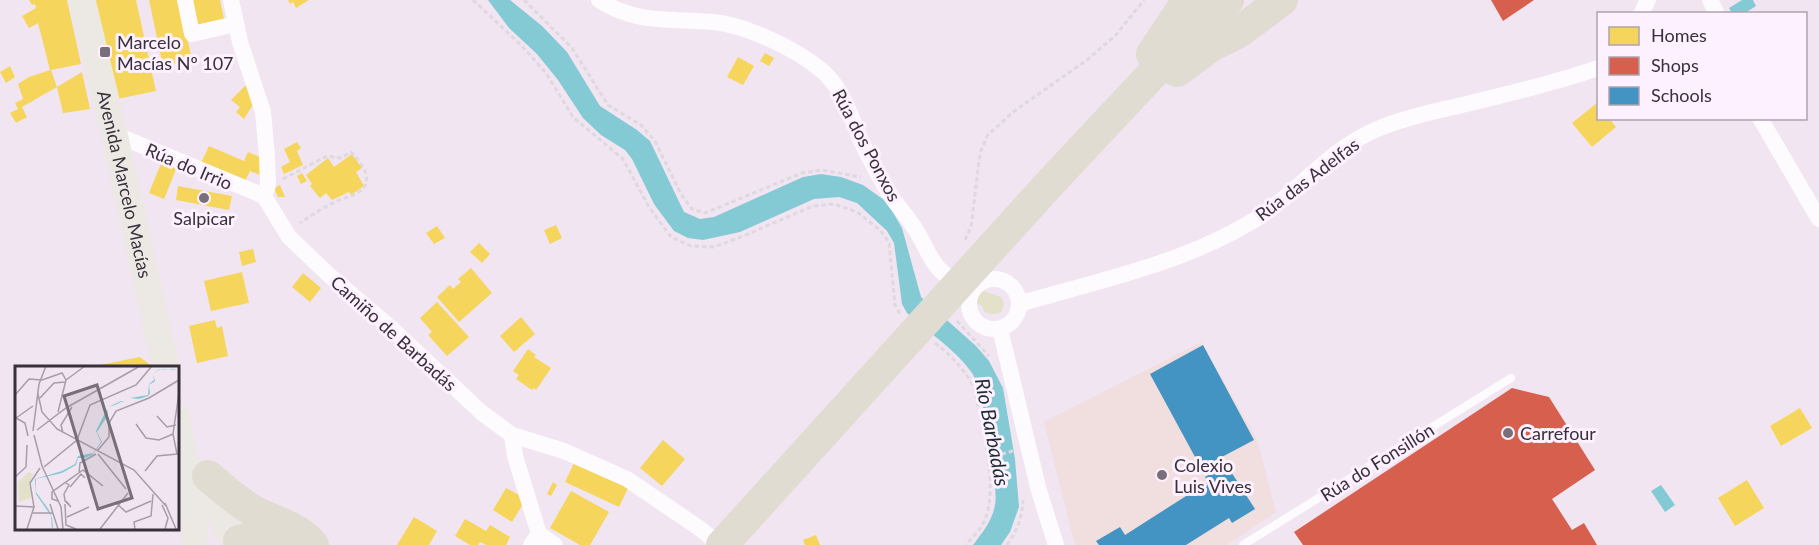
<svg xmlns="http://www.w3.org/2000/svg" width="1819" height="545" font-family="Lato,sans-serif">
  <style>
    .education { fill: #f1dedf }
    .green { fill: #e3e1ca }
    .water { fill: #84cad4 }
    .homes { fill: #f6d55c }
    .shops { fill: #d6604d }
    .schools { fill: #4393c3 }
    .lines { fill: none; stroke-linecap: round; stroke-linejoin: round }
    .path { stroke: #ddd9de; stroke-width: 3; stroke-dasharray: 4.5 3; stroke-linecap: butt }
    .lane { stroke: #fdfbfd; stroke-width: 8 }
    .street { stroke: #fdfbfd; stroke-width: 16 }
    .primary { stroke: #ece8e3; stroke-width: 27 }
    .highway { stroke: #e1dcd2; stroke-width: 32 }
    .poi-dot { fill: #796f7a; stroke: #fdf0ff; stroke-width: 2 }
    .labels { text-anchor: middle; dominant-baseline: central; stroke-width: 6; stroke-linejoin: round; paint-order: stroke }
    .poi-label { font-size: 18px; fill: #38303a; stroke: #fdf0ff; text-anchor: start }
    .street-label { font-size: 18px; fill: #38303a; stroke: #fdf0ff }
    .water-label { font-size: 20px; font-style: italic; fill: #1a2d2f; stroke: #fdf0ff }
    .inset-road { fill: none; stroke: #a79da8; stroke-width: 1.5 }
    .view { fill: #796f7a; fill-opacity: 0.15; stroke: #796f7a; stroke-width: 3 }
    .inset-edge { fill: none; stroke: #38303a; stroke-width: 3 }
  </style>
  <rect width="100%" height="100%" fill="#f1e5f2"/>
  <path class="education" d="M1201,342L1257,439L1276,512L1227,545H1075L1044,422Z"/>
  <path class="green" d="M984,291L1001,297L1004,303L1002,311C996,315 992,315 985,312L982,306L973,302L976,293Z"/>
  <g class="water">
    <path d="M488,0H510L542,26L567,52L600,106L637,130L650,141L684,212L700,219L714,217L803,177L821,174L841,177L863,185L887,202L902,228L921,297L976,346L989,361L1003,388L1015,459L1019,507L1010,532L1001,545H973C983,532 992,521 995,505C999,485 983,389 972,373C955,349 929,333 907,313L902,304L894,243L887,231L857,203L839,197L814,199L740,232L703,240L688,238L674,231L654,204L632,159L625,150L601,135L583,118L558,80L537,54L509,28Z"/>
    <path d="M1742,0H1753L1756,6L1745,13H1732L1729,8Z"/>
    <path d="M1661,485L1675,505L1665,512L1651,491Z"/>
  </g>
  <g class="homes">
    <path d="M29,0H67L81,64L51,70L57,87L22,107L27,117L16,123L10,113L18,109L15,103L23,99L18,84L29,77L50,70L38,23L29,28L22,16L36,8L35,4L32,5Z"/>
    <path d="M95,0H136L156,91L117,99Z"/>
    <path d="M149,0H179L192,60L163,66Z"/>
    <path d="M190,0H220L224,19L196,25Z"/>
    <path d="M288,0H309L296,8L293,2L290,4Z"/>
    <path d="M765,53L774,58L769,66L760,61Z"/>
    <path d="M738,57L754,66L743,85L727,77Z"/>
    <path d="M10,66L15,77L6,83L0,72Z"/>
    <path d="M82,72L90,109L63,113L57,87Z"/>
    <path d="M247,84L254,103L244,119L236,112L240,107L231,100Z"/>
    <path d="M1597,103L1598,105V118H1609L1616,127L1592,147L1572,123Z"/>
    <path d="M297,142L301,148L297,151L303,165L284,174L281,167L290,162L284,149Z"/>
    <path d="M209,146L244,161L248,152L262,158L260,175L250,171L244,183L200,165Z"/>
    <path d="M352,154L362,168L356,172L364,186L351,195L349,192L332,200L326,193L320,198L310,186L312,184L306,175L328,158L334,167Z"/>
    <path d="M162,161L177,167L164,199L149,193Z"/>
    <path d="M302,173L307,181L301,184L297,176Z"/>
    <path d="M280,185L285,197H278L274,188Z"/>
    <path d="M178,186L232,196L229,210L176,200Z"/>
    <path d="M556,225L562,238L550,244L544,230Z"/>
    <path d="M437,226L445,238L434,244L426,233Z"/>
    <path d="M479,243L490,254L482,263L470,252Z"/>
    <path d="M253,249L256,262L242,266L239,252Z"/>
    <path d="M471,268L492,293L459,322L437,297L450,285L453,289L461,282L458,279Z"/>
    <path d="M242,272L249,303L211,311L204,281Z"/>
    <path d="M303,273L321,288L310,302L292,287Z"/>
    <path d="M437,302L469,337L447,356L428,335L432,332L420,318Z"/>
    <path d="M521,317L535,334L514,352L500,336Z"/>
    <path d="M215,320L217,328L222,326L228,356L197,363L189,326Z"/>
    <path d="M528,349L536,355L534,357L551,368L536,390L534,388L532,390L516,379L519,375L513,371Z"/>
    <path d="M140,357L154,368H96L95,366Z"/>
    <path d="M1800,408L1812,428L1781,446L1770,426Z"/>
    <path d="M663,440L685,459L662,486L640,468Z"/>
    <path d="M576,459L630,484L619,507L565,482Z"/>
    <path d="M1747,480L1764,508L1735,526L1718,498Z"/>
    <path d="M553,482L557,485L551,496L547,494Z"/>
    <path d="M506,488L526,499L512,522L493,510Z"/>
    <path d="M571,491L609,512L590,545H580L550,528Z"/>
    <path d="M414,517L437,531L429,545H397Z"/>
    <path d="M465,519L486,531L490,525L510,537L506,545H486L480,542L478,545H470L455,536Z"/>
    <path d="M816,535L820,545H805L803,540Z"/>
  </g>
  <g class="shops">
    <path d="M1491,0H1534L1503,21Z"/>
    <path d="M1512,388L1549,397L1595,470L1552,499L1572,530L1584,523L1597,545H1303L1294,532Z"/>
  </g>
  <g class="schools">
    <path d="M1203,345L1254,440L1201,468L1150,374Z"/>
    <path d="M1226,464L1255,509L1232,523L1229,518L1186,545H1099L1096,541L1120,527L1125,535L1208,482L1205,477Z"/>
  </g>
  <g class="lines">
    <g class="path">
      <path d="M473,0L521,45L546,73L573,117L623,159L649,207L671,237L691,246L714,247L741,237L813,206L834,204L857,212L880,230L889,242L895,305L900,314"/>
      <path d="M524,0L572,48L608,105L641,125L655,141L681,194L692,209L705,213L802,173L822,170L861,177"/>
      <path d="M283,179L327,156L341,158L351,152C365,167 378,185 351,196C347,198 342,198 337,201C324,207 312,215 300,223"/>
      <path d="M965,240L971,227L980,153L987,136L1013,112L1087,60L1115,36L1144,0"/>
      <path d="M957,321L989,356"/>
      <path d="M935,343C951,355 964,369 974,387C981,422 999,486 985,519C982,529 972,537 966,545"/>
      <path d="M987,458L1013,451"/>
      <path d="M1007,545C1017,531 1022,518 1023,500"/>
    </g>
    <path class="lane" d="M1243,545L1511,378"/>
    <g class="street">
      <path d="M185,0L192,34L236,24"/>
      <path d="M231,0L240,42L263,112L267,156L268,185L264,196L289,237L330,276L390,327L482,413L512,435L564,451L627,479L702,530L719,545"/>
      <path d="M599,0C638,25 670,18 713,22C746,25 794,48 820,69C845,89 851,120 864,147C873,164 882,183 893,199C901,210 910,220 917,232C925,245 930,260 940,270C947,277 955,281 963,286"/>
      <path d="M1710,0L1717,14"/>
      <path d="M1641,14L1648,0"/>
      <path d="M1760,118L1819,219"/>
      <path d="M114,134L264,196"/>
      <circle cx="994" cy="304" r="25"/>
      <path d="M1019,304C1097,281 1181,264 1251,222C1295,196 1327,151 1375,130C1403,118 1433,112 1462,105C1508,94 1554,83 1598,68"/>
      <path d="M1000,329L1039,491L1056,545"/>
      <path d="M512,435L515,456L539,534L531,545"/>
      <path d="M539,534L555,545"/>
    </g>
    <g class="primary">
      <path id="s1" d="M82,0L114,134L166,368"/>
      <path d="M177,418L195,524L194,538"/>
      <path d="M207,474L228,532"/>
    </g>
    <g class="highway">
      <path d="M1152,54L1188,0"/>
      <path d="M1177,71L1211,46L1239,32L1282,0"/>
      <path d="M208,476C224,489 238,503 257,513C275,522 300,528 313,545"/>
      <path d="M239,541L250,538L293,545"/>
      <path d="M722,545L1052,181L1173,52L1228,0"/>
    </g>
  </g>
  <g class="poi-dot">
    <rect x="99" y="46" width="12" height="12" rx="3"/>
    <circle cx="204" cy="198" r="6"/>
    <circle cx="1508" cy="433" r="6"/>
    <circle cx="1162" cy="475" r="6"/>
  </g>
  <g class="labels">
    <g class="poi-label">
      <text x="117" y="42">Marcelo<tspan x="117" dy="21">Macías Nº 107</tspan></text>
      <text x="204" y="218" text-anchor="middle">Salpicar</text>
      <text x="1520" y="433">Carrefour</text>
      <text x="1174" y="465">Colexio<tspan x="1174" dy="21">Luis Vives</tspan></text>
    </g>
    <g class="street-label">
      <text transform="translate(867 145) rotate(62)">Rúa dos Ponxos</text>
      <text transform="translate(189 166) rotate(23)">Rúa do Irrio</text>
      <text transform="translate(1307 179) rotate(-37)">Rúa das Adelfas</text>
      <text stroke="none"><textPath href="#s1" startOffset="189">Avenida Marcelo Macías</textPath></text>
      <text transform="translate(394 333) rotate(42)">Camiño de Barbadás</text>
      <text transform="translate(1377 462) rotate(-32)">Rúa do Fonsillón</text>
    </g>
    <g class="water-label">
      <text transform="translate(993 432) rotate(79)">Río Barbadás</text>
    </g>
  </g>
  <g transform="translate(15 366)">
    <rect width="164" height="164" fill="#f1e5f2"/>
    <path d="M14,106L18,108L14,119L18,131L4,136L3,116Z" fill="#e3e1ca"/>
    <path d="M144,3H149L154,4L157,3H163L154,4L145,3L138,8L140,15L139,16L135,18L134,19L135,27L134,29L133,30L124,33L115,32L110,35L106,36L100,39L93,41L92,43L93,48V49L82,66L87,76L77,89L70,92H63L61,99L47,107L21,113V126L34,144L37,152L38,161L37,163L36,150L21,128L20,113L47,105L60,98L63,90L78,87L86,76L81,65L93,41L106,35H110L115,32L133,29L134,18L139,14L138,8Z" fill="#84cad4"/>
    <path class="inset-road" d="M51,14L70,0M23,28L27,46L42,63L119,104L151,140M0,29L14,13L27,14L47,7L51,14L43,46M25,32L39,17L50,16M142,50L152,61L161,59M1,52L10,57L13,70M1,52L18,40M121,58L131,72L144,74L158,68M22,64L51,42L125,0M18,65L24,18L31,0M48,67L46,59L57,41M19,69L27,100L46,141L48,163M83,84L94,71V57L101,45L134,32L164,14M83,88L111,123M29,101L62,74L75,39L121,19L137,0M130,105L142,90L162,88L158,68L164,27M64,107L65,97L81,88M0,111L11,101L12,79M51,117L54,119L49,128L50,135L56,141L51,135M55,121L66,108L70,112M43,135L37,133V126L68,104L88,120M150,137L161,163M35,138L43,163M50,138L51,159L61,163M102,138L111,146L136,135M147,139L153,152L150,163M0,140L19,141M18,147H38M52,151L74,141M12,163L19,141L15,117L25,102M85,163L113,127M120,163L119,156L136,150L138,128"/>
    <path class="view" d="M82,19L117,132L83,143L49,30Z"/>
    <rect width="164" height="164" class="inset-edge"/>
  </g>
  <rect x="1597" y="12" width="210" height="108" fill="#fdf0ff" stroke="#aea3b0" stroke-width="1.5"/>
  <rect x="1609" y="27" width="30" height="18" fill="#f6d55c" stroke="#aea3b0" stroke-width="1.5"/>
  <text x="1651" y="42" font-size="18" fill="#38303a">Homes</text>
  <rect x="1609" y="57" width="30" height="18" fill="#d6604d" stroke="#aea3b0" stroke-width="1.5"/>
  <text x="1651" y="72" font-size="18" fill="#38303a">Shops</text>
  <rect x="1609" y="87" width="30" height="18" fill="#4393c3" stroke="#aea3b0" stroke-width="1.5"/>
  <text x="1651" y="102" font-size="18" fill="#38303a">Schools</text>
</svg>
